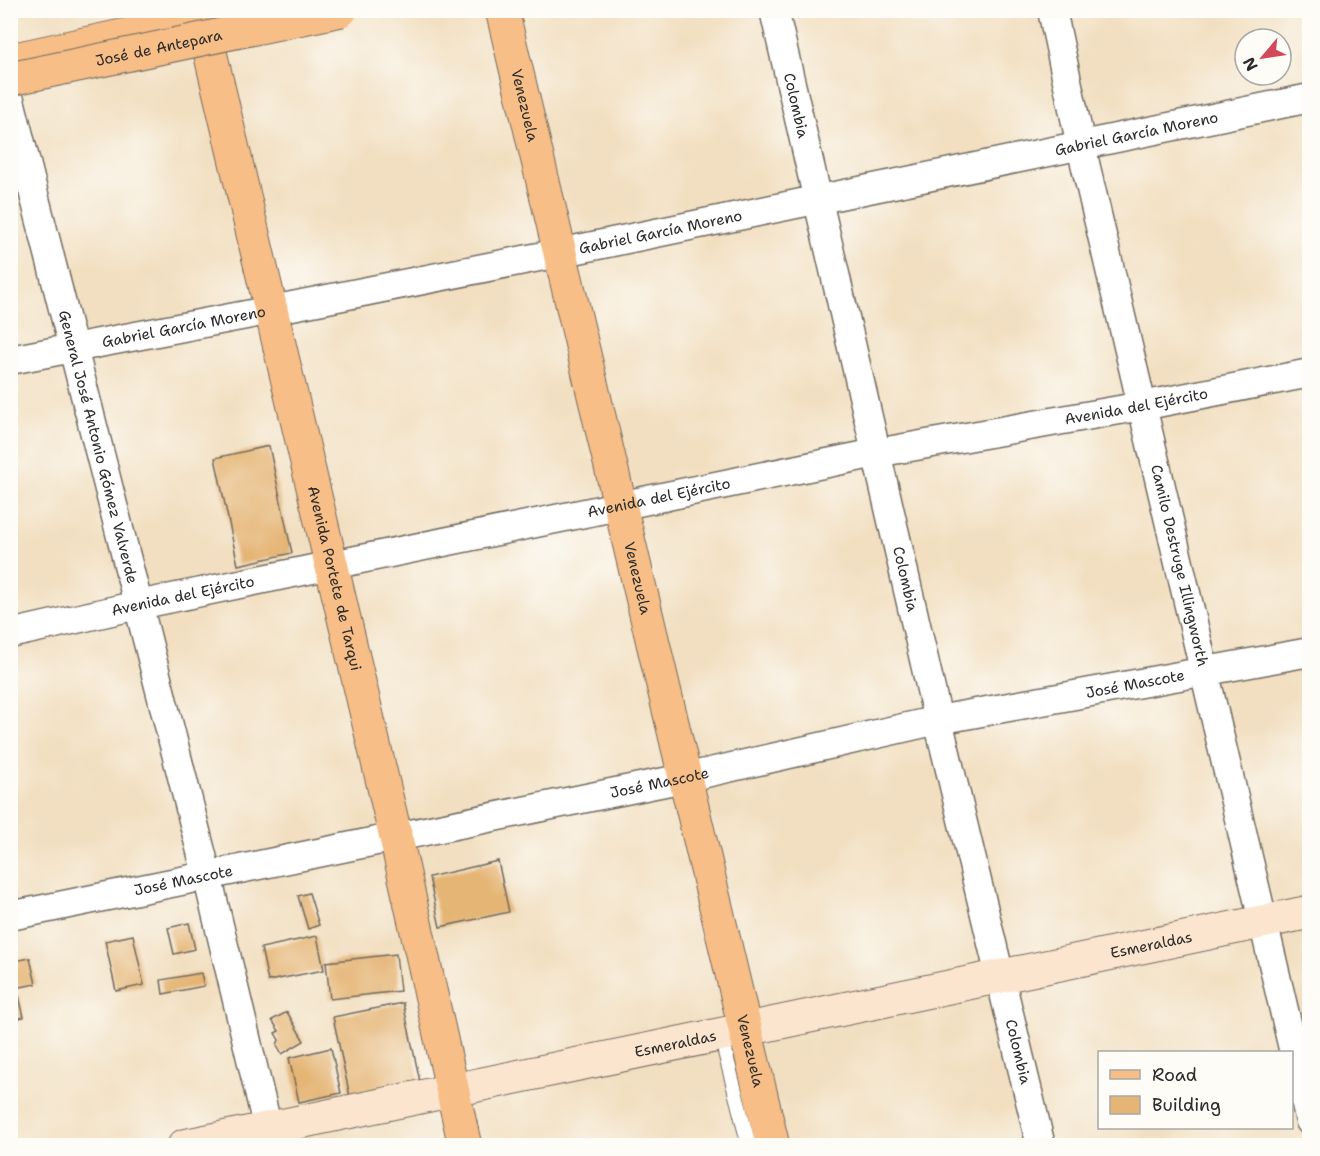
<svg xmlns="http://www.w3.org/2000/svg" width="1320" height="1156" font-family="'Shantell Sans',sans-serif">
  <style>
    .building { fill: #e5b576 }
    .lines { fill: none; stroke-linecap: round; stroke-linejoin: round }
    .service-casing { stroke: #716a60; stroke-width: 16 }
    .minor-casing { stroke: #716a60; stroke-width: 31 }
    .secondary-casing { stroke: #716a60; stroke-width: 35 }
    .primary-casing { stroke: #716a60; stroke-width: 35 }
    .service { stroke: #fff; stroke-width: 14 }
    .minor { stroke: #fff; stroke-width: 28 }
    .secondary { stroke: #fce5cf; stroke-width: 33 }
    .primary { stroke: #f7be87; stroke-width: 33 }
    .primary-bridge-casing { stroke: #716a60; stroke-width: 35; stroke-linecap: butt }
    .primary-bridge { stroke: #f7be87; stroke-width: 33 }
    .labels { text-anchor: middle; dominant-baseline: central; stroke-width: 4.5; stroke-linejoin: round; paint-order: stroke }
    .street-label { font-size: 15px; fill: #2b2b2b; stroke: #fdfcf7 }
  </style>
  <rect width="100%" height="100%" fill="#fdfcf7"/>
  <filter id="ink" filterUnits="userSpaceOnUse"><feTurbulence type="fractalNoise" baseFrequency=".0167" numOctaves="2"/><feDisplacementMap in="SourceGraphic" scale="12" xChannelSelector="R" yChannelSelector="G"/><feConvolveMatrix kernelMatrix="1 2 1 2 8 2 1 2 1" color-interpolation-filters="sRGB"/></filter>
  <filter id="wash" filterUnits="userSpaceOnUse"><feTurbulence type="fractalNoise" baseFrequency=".008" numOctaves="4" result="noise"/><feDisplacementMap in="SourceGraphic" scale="24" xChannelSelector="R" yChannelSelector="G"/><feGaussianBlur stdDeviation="1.35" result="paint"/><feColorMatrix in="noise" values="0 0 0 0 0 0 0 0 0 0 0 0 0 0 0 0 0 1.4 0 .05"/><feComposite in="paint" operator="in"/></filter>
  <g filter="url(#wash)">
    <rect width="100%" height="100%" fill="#f2dfc1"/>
    <g id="blocks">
      <g class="building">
        <path d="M269,446L292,553L238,565L215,458Z"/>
        <path d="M498,861L509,912L440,927L429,877Z"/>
        <path d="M309,893L319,925L308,929L298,896Z"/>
        <path d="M189,923L195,949L174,954L168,928Z"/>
        <path d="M133,935L144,985L116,991L105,941Z"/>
        <path d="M317,936L324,970L268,981L261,948Z"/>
        <path d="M396,954L400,991L330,999L326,962Z"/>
        <path d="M30,958L36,984L10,989V962Z"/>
        <path d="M201,973L204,986L163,994L161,980Z"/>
        <path d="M19,996L24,1017L10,1020V998Z"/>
        <path d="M403,1003L422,1091L352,1106L333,1017Z"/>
        <path d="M287,1012L304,1041L282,1054L277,1045L279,1040L275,1033L279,1031L272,1020Z"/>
        <path d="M331,1048L341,1093L299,1102L289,1058Z"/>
      </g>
    </g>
  </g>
  <g filter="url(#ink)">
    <use href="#blocks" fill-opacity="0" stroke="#716a60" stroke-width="1.5"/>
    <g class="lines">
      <defs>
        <path id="service" d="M725,1052L749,1146"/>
        <g id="minor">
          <path id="s1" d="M774,10L938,720L1041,1146"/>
          <path id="s2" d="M1052,10L1081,146L1310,1121"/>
          <path id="s3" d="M10,100L207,875L272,1146"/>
          <path id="s4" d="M10,360L272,310L559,253L1310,98"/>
          <path id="s5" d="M10,634L138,605L876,453L1142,406L1310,373"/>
          <path id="s6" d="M10,916L684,778L938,720L1310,652"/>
        </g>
        <g id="secondary">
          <path id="s7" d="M184,1146L1310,912"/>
        </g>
        <g id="primary">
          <path id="s8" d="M200,10L396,838L465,1146"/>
          <path id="s9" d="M502,10L773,1146"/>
          <path d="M10,60L243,10"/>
        </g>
      </defs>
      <use href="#service" class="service-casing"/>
      <use href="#minor" class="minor-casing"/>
      <use href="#secondary" class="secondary-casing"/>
      <use href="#primary" class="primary-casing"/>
      <use href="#service" class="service"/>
      <use href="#minor" class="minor"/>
      <use href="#secondary" class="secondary"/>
      <use href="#primary" class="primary"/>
      <defs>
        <g id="primary-bridge">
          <path id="s10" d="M10,79L341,10"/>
        </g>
      </defs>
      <use href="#primary-bridge" class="primary-bridge-casing"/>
      <use href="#primary-bridge" class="primary-bridge"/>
    </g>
  </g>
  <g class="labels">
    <g class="street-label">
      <text stroke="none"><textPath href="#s10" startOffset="152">José de Antepara</textPath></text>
      <text stroke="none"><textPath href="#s9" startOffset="98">Venezuela</textPath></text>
      <text stroke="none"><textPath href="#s1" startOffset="98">Colombia</textPath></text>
      <text stroke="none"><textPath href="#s4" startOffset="1149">Gabriel García Moreno</textPath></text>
      <text stroke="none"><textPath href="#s4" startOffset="663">Gabriel García Moreno</textPath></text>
      <text stroke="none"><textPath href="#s4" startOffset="177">Gabriel García Moreno</textPath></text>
      <text stroke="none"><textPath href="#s5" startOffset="1149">Avenida del Ejército</textPath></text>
      <text stroke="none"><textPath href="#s3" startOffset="358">General José Antonio Gómez Valverde</textPath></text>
      <text stroke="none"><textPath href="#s5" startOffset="663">Avenida del Ejército</textPath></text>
      <text stroke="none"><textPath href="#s2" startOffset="570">Camilo Destruge Illingworth</textPath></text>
      <text stroke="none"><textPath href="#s8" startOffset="584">Avenida Portete de Tarqui</textPath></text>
      <text stroke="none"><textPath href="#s9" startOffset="584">Venezuela</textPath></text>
      <text stroke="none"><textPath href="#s1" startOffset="584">Colombia</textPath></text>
      <text stroke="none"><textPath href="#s5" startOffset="177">Avenida del Ejército</textPath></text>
      <text stroke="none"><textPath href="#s6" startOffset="1149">José Mascote</textPath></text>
      <text stroke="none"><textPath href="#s6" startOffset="663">José Mascote</textPath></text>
      <text stroke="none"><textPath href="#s6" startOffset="177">José Mascote</textPath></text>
      <text stroke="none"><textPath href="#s7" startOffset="988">Esmeraldas</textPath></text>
      <text stroke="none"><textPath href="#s7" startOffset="502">Esmeraldas</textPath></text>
      <text stroke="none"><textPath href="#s9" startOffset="1070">Venezuela</textPath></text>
      <text stroke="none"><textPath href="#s1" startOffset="1070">Colombia</textPath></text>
    </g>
  </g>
  <rect width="1320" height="1156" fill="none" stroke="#fdfcf7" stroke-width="36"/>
  <rect x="1098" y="1051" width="195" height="78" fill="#fdfcf7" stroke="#a9a8a5" stroke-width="1.5"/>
  <rect x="1110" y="1070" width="30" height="9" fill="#f7be87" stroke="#a9a8a5" stroke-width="1.5"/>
  <text x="1152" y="1081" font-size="18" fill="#2b2b2b">Road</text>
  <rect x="1110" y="1096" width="30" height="18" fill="#e5b576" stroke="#a9a8a5" stroke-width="1.5"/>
  <text x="1152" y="1111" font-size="18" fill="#2b2b2b">Building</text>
  <g transform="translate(1263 57) rotate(241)"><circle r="28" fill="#fdfcf7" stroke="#a9a8a5" stroke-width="1.5"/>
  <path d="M0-4.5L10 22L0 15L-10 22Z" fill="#d1495b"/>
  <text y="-9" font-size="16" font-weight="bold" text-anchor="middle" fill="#2b2b2b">N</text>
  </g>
</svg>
